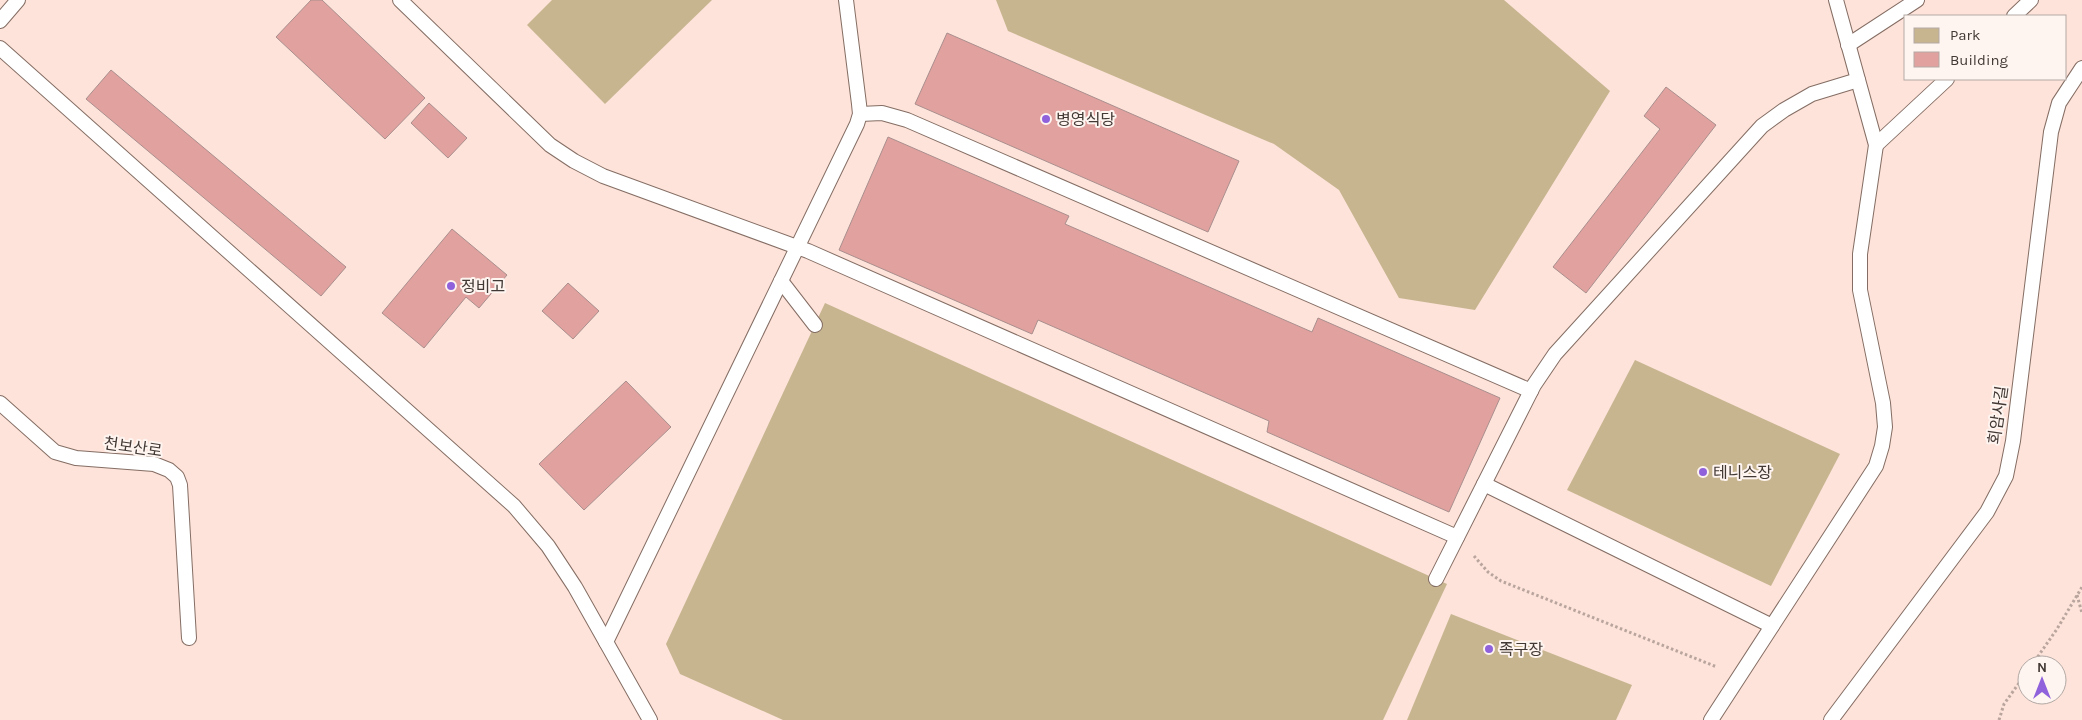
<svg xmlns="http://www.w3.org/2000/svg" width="2082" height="720" font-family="Karla,'Noto Sans KR',sans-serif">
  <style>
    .green { fill: #c7b590 }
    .building { fill: #e1a19e; stroke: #a98f8e }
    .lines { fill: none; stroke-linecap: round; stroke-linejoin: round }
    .service-casing { stroke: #846d64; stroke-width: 16 }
    .path { stroke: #b9a59d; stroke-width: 3; stroke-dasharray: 2.5 2.5; stroke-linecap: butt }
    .service { stroke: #fff; stroke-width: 14 }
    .poi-dot { fill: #8f61db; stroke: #fef4f0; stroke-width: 2 }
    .labels { text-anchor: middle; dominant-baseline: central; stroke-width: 4; stroke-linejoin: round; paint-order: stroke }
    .poi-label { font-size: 16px; fill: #423834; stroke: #fef4f0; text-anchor: start }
    .street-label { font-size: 16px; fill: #423834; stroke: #fef4f0 }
  </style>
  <rect width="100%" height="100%" fill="#fde3d9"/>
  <g class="green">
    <path d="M552,0H712L605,104L527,25Z"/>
    <path d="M996,0H1504L1610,91L1475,310L1399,298L1339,190L1274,144L1008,31Z"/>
    <path d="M825,303L1447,584L1383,720H783L680,674L666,644Z"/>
    <path d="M1635,360L1840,454L1771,586L1567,490Z"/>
    <path d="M1451,614L1632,685L1616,720H1407Z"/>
  </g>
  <g class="building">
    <path d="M311,0H322L425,98L385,139L276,37Z"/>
    <path d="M947,33L1239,161L1208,232L915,104Z"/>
    <path d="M111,70L346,267L321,296L86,99Z"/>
    <path d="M1666,87L1716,125L1586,293L1553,267L1660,129L1644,116Z"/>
    <path d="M429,103L467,138L448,158L411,123Z"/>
    <path d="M888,137L1069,216L1065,224L1312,332L1318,318L1500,398L1449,512L1267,432L1269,421L1038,320L1032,334L839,250Z"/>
    <path d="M452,229L507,275L479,308L466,297L424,348L382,313Z"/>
    <path d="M568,283L599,311L573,339L542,311Z"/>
    <path d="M626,381L671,427L584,510L539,464Z"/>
  </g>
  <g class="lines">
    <defs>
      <g id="service">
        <path d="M400,0L550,145L574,161L603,176L808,251L1457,537"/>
        <path d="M2014,16L2031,0"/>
        <path d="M0,21L18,0"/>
        <path d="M1848,45L1917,0"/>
        <path d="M0,48L514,506L548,546L575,587L650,720"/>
        <path d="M860,114L882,113L907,120L1531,391"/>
        <path d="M1876,145L1947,79"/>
        <path d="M781,281L815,325"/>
        <path d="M0,403L55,452L76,458L154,464L169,470L177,477L180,485L189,638"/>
        <path d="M1484,484L1772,626"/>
        <path d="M1436,579L1534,385L1555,354L1762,126L1784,110L1812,94L1858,80"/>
        <path d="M606,642L857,124L860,114L859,104L846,0"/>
        <path d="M1711,720L1876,466L1882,446L1885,427L1883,403L1860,290V254L1876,145L1836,0"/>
        <path d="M1831,720L1987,512L2006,476L2013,441L2051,132L2059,103L2082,68"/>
      </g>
    </defs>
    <use href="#service" class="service-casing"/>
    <g class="path">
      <path d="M1474,556L1488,572L1501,581L1717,667"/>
      <path d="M2077,595L2082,613"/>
      <path d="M2032,665L2057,629L2082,587"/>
      <path d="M1999,720L2004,704L2027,672"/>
    </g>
    <use href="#service" class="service"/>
  </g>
  <g class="poi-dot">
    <circle cx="1046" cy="119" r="5"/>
    <circle cx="451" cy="286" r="5"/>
    <circle cx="1703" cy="472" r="5"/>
    <circle cx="1489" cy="649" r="5"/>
  </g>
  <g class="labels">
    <g class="poi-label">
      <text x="1056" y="119">병영식당</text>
      <text x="461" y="286">정비고</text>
      <text x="1713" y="472">테니스장</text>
      <text x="1499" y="649">족구장</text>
    </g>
    <g class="street-label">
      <text transform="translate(1998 415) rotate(-82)">회암사길</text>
      <text transform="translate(133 447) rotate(8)">천보산로</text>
    </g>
  </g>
  <rect x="1904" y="15" width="162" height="65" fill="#fef4f0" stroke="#b3a9a5"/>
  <rect x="1914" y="28" width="25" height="15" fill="#c7b590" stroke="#b3a9a5"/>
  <text x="1950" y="40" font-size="15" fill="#423834">Park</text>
  <rect x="1914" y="52" width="25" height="15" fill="#e1a19e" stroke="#b3a9a5"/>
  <text x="1950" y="65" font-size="15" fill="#423834">Building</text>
  <g transform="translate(2042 680)"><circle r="24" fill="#fef4f0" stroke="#b3a9a5"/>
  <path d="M0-4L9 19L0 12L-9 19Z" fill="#8f61db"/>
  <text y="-8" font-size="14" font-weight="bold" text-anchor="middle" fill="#423834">N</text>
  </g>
</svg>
